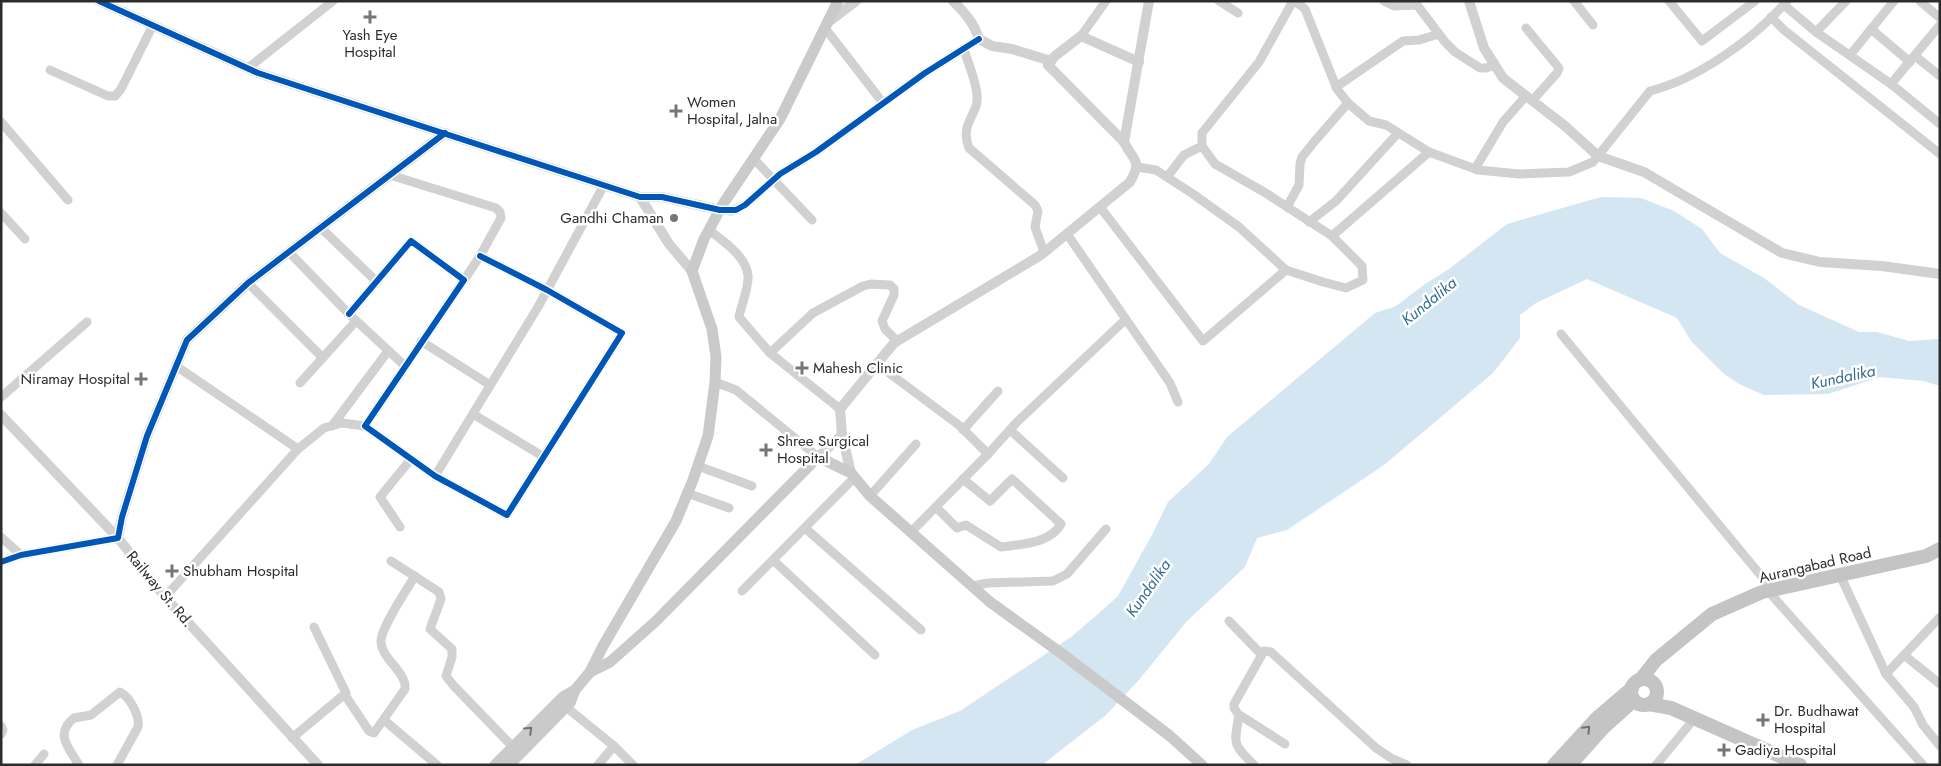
<svg xmlns="http://www.w3.org/2000/svg" width="1941" height="766" font-family="Jost,sans-serif">
  <style>
    .water { fill: #d4e6f2 }
    .lines { fill: none; stroke-linecap: round; stroke-linejoin: round }
    .minor { stroke: #d1d1d1; stroke-width: 9 }
    .tertiary { stroke: #d1d1d1; stroke-width: 10 }
    .secondary { stroke: #cacaca; stroke-width: 11 }
    .primary { stroke: #c4c4c4; stroke-width: 14 }
    .cycleway-casing { stroke: #fff; stroke-width: 9 }
    .cycleway { stroke: #0057b8; stroke-width: 6 }
    .oneway { stroke: #707070 }
    .oneway2 { stroke: #737373 }
    .poi-dot { fill: #767676; stroke: #fff; stroke-width: 2 }
    .labels { text-anchor: middle; dominant-baseline: central; stroke-width: 5; stroke-linejoin: round; paint-order: stroke }
    .poi-label { font-size: 15px; fill: #2c2c2c; stroke: #fff; text-anchor: start }
    .street-label { font-size: 15px; fill: #2c2c2c; stroke: #fff }
    .water-label { font-size: 16px; font-style: italic; fill: #366d92; stroke: #fff }
  </style>
  <rect width="100%" height="100%" fill="#fff"/>
  <path class="water" d="M1601,197L1641,198L1674,211L1702,229L1720,253L1764,278L1799,305L1859,332H1877L1909,341L1940,339V386L1923,381L1880,377L1828,394L1764,395L1739,384L1724,374L1691,341L1677,318L1587,279L1536,303L1520,315V338L1493,373L1384,465L1287,530L1257,538L1245,567L1187,621L1138,681L1106,715L1042,765H855L912,730L960,711L1071,637L1098,614L1118,596L1153,533L1168,502L1209,464L1227,437L1375,313L1396,306L1425,284L1449,269L1507,224Z"/>
  <g class="lines">
    <g class="minor">
      <path d="M1219,1L1238,13"/>
      <path d="M1295,1L1305,9L1337,89L1348,103L1369,121L1386,125L1429,152L1478,170L1519,174L1569,172L1593,162L1650,91C1698,79 1755,38 1787,1"/>
      <path d="M1384,1L1394,6L1417,5L1445,42L1455,52L1480,68H1486L1495,65"/>
      <path d="M1574,1L1593,25"/>
      <path d="M1669,1L1702,41L1755,1"/>
      <path d="M1920,1L1940,18"/>
      <path d="M1784,5L1816,32L1891,84L1940,124"/>
      <path d="M1771,17L1784,30L1940,154"/>
      <path d="M825,28L883,103"/>
      <path d="M1526,28L1559,68L1557,73L1532,101"/>
      <path d="M1871,29L1910,62"/>
      <path d="M1816,32L1846,1"/>
      <path d="M1081,36L1106,1"/>
      <path d="M964,49C968,64 976,80 977,95C979,116 959,122 969,148L1035,205L1038,211L1035,227L1044,252"/>
      <path d="M1850,55L1894,1"/>
      <path d="M1915,56L1940,76"/>
      <path d="M248,68L333,1"/>
      <path d="M50,70L108,96H115L121,89L153,25"/>
      <path d="M1891,84L1940,25"/>
      <path d="M1336,87L1403,41L1419,40L1439,34"/>
      <path d="M1,122L68,200"/>
      <path d="M754,159L812,220"/>
      <path d="M1475,169L1503,122L1526,96"/>
      <path d="M390,175L496,208L500,212L501,218L480,256L464,280"/>
      <path d="M1167,177L1184,155L1202,146"/>
      <path d="M1100,207L1203,341L1286,270L1239,227L1193,194L1156,170L1137,167"/>
      <path d="M1287,207L1299,185L1300,164L1302,157L1314,142L1348,103"/>
      <path d="M720,210L731,211L745,205L780,174L816,152L925,73L979,39"/>
      <path d="M1,213L25,239"/>
      <path d="M1309,222L1336,201L1398,133"/>
      <path d="M320,227L377,282"/>
      <path d="M709,230C723,241 747,257 748,276C749,287 741,306 739,317L770,353L840,409"/>
      <path d="M1067,234L1170,383L1178,402"/>
      <path d="M1332,236L1429,152"/>
      <path d="M289,252L349,314L405,366"/>
      <path d="M1286,270L1323,282L1346,288L1363,280L1362,266L1332,236L1264,192L1215,164L1202,146V133L1259,62L1293,1"/>
      <path d="M248,283L323,358"/>
      <path d="M349,314L411,241L464,280L365,426L435,476L507,515L622,333L547,290L480,256"/>
      <path d="M1561,334L1772,589"/>
      <path d="M421,341L490,385"/>
      <path d="M770,353L813,313L863,286L871,284L890,285L894,289V295L882,321L885,329L897,341"/>
      <path d="M877,364L960,426L988,454L911,532"/>
      <path d="M176,366L298,449"/>
      <path d="M715,382L736,390L818,457"/>
      <path d="M300,383L356,321"/>
      <path d="M1,397L87,322"/>
      <path d="M473,414L544,457"/>
      <path d="M332,426L388,351"/>
      <path d="M963,430L998,391"/>
      <path d="M1010,430L1063,478"/>
      <path d="M988,454L1017,422L1125,320"/>
      <path d="M698,466L752,486"/>
      <path d="M435,476L538,307L604,185"/>
      <path d="M687,493L729,508"/>
      <path d="M870,496L916,444"/>
      <path d="M936,507L957,528L966,525L1001,547C1021,544 1050,544 1061,524L1012,479L990,501L963,479"/>
      <path d="M400,527L380,497L411,459"/>
      <path d="M805,528L921,630"/>
      <path d="M1,537L21,555"/>
      <path d="M773,560L875,655"/>
      <path d="M391,561L439,592L441,599L430,629L452,649V657L446,676L453,685L512,746"/>
      <path d="M1,562L21,555L118,538"/>
      <path d="M1840,575L1886,674L1914,707L1923,725L1940,746"/>
      <path d="M972,586L988,583L1053,581L1067,574L1106,529"/>
      <path d="M742,591L854,478"/>
      <path d="M1768,591L1923,765"/>
      <path d="M165,597L298,449L324,428L342,423L365,426"/>
      <path d="M1229,621L1261,654"/>
      <path d="M1904,655L1940,684"/>
      <path d="M1886,674L1940,617"/>
      <path d="M345,695L369,731L374,733L405,689C407,672 381,659 381,641C381,628 407,589 415,576"/>
      <path d="M566,707L614,746L633,765"/>
      <path d="M1239,715C1234,745 1232,743 1254,765"/>
      <path d="M384,720L437,765"/>
      <path d="M1,726L3,730L1,734"/>
      <path d="M292,738L346,693L314,627"/>
      <path d="M1285,744L1238,714L1234,708V704L1264,651L1271,652L1376,748L1391,758L1407,765"/>
      <path d="M35,765L44,754"/>
      <path d="M79,765C69,748 54,734 74,718L91,715L120,692C130,697 140,716 138,727L117,765"/>
      <path d="M598,765L614,746"/>
      <path d="M1656,765L1694,719"/>
    </g>
    <g class="tertiary">
      <path d="M99,1L258,73L640,197H662L720,210"/>
      <path d="M953,1C965,13 974,23 979,39L992,46L1012,49L1051,61"/>
      <path d="M1469,1L1484,48L1503,78L1565,126L1598,156L1644,172L1782,253L1820,262L1882,266L1940,274"/>
      <path d="M827,23L856,1"/>
      <path d="M1124,142L1048,65L1055,56L1081,36L1139,62"/>
      <path d="M640,197L669,244L692,271"/>
      <path d="M1,415L118,538L165,597L318,765"/>
      <path d="M818,457L842,435"/>
      <path d="M851,473L842,435L840,409L894,343L1041,255L1130,182C1143,159 1133,161 1124,142L1149,1"/>
      <path d="M118,538L122,517L147,436L187,340L248,283L445,133"/>
    </g>
    <g class="secondary">
      <path d="M590,672L610,662L655,622L818,457L851,473L870,496L990,602L1061,653L1170,736L1202,765"/>
      <path d="M495,765L563,697L575,690L590,672L603,646L676,521L693,480L708,436L715,382L716,357L712,329L692,271L704,239L723,204L780,119L838,1"/>
      <path d="M509,765L570,703L575,690"/>
    </g>
    <g class="primary">
      <path d="M1641,679L1656,660L1712,614L1762,592L1926,556L1940,549"/>
      <circle cx="1644" cy="692" r="13"/>
      <path d="M1649,704L1671,708L1800,765"/>
      <path d="M1554,765L1597,718L1632,688"/>
      <path d="M1570,765L1603,728L1634,700"/>
    </g>
    <defs>
      <g id="cycleway">
        <path d="M99,1L258,73L640,197H662L720,210H736L745,205L780,174L816,152L925,73L979,39"/>
        <path d="M349,314L411,241L464,280L365,426L435,476L507,515L622,333L547,290L480,256"/>
        <path d="M1,562L21,555L118,538L122,517L147,436L187,340L248,283L445,133"/>
      </g>
    </defs>
    <use href="#cycleway" class="cycleway-casing"/>
    <use href="#cycleway" class="cycleway"/>
  </g>
  <defs><path id="oneway-chevron" d="M-2-3.5L2.5 0L-2 3.5" fill="none" stroke-width="1.6" stroke-linecap="round" stroke-linejoin="round" transform="scale(1.25)"/></defs>
  <use class="oneway" href="#oneway-chevron" transform="translate(1587 729) rotate(-47)"/>
  <use class="oneway2" href="#oneway-chevron" transform="translate(529 730) rotate(-44)"/>
  <g class="poi-dot">
    <path d="M367.5 9.5h5v5h5v5h-5v5h-5v-5h-5v-5h5z"/>
    <path d="M673.5 103.5h5v5h5v5h-5v5h-5v-5h-5v-5h5z"/>
    <circle cx="674" cy="218" r="5"/>
    <path d="M799.5 360.5h5v5h5v5h-5v5h-5v-5h-5v-5h5z"/>
    <path d="M138.5 371.5h5v5h5v5h-5v5h-5v-5h-5v-5h5z"/>
    <path d="M763.5 442.5h5v5h5v5h-5v5h-5v-5h-5v-5h5z"/>
    <path d="M169.5 563.5h5v5h5v5h-5v5h-5v-5h-5v-5h5z"/>
    <path d="M1760.5 712.5h5v5h5v5h-5v5h-5v-5h-5v-5h5z"/>
    <path d="M1721.5 742.5h5v5h5v5h-5v5h-5v-5h-5v-5h5z"/>
  </g>
  <g class="labels">
    <g class="poi-label">
      <text x="370" y="35" text-anchor="middle">Yash Eye<tspan x="370" dy="17">Hospital</tspan></text>
      <text x="687" y="102">Women<tspan x="687" dy="17">Hospital, Jalna</tspan></text>
      <text x="664" y="218" text-anchor="end">Gandhi Chaman</text>
      <text x="813" y="368">Mahesh Clinic</text>
      <text x="130" y="379" text-anchor="end">Niramay Hospital</text>
      <text x="777" y="441">Shree Surgical<tspan x="777" dy="17">Hospital</tspan></text>
      <text x="183" y="571">Shubham Hospital</text>
      <text x="1774" y="711">Dr. Budhawat<tspan x="1774" dy="17">Hospital</tspan></text>
      <text x="1735" y="750">Gadiya Hospital</text>
    </g>
    <g class="street-label">
      <text transform="translate(1815 565) rotate(-13)">Aurangabad Road</text>
      <text transform="translate(160 589) rotate(50)">Railway St. Rd.</text>
    </g>
    <g class="water-label">
      <text transform="translate(1429 301) rotate(-39)">Kundalika</text>
      <text transform="translate(1843 377) rotate(-12)">Kundalika</text>
      <text transform="translate(1148 588) rotate(-55)">Kundalika</text>
    </g>
  </g>
  <rect width="1941" height="766" fill="none" stroke="#2c2c2c" stroke-width="5"/>
</svg>
